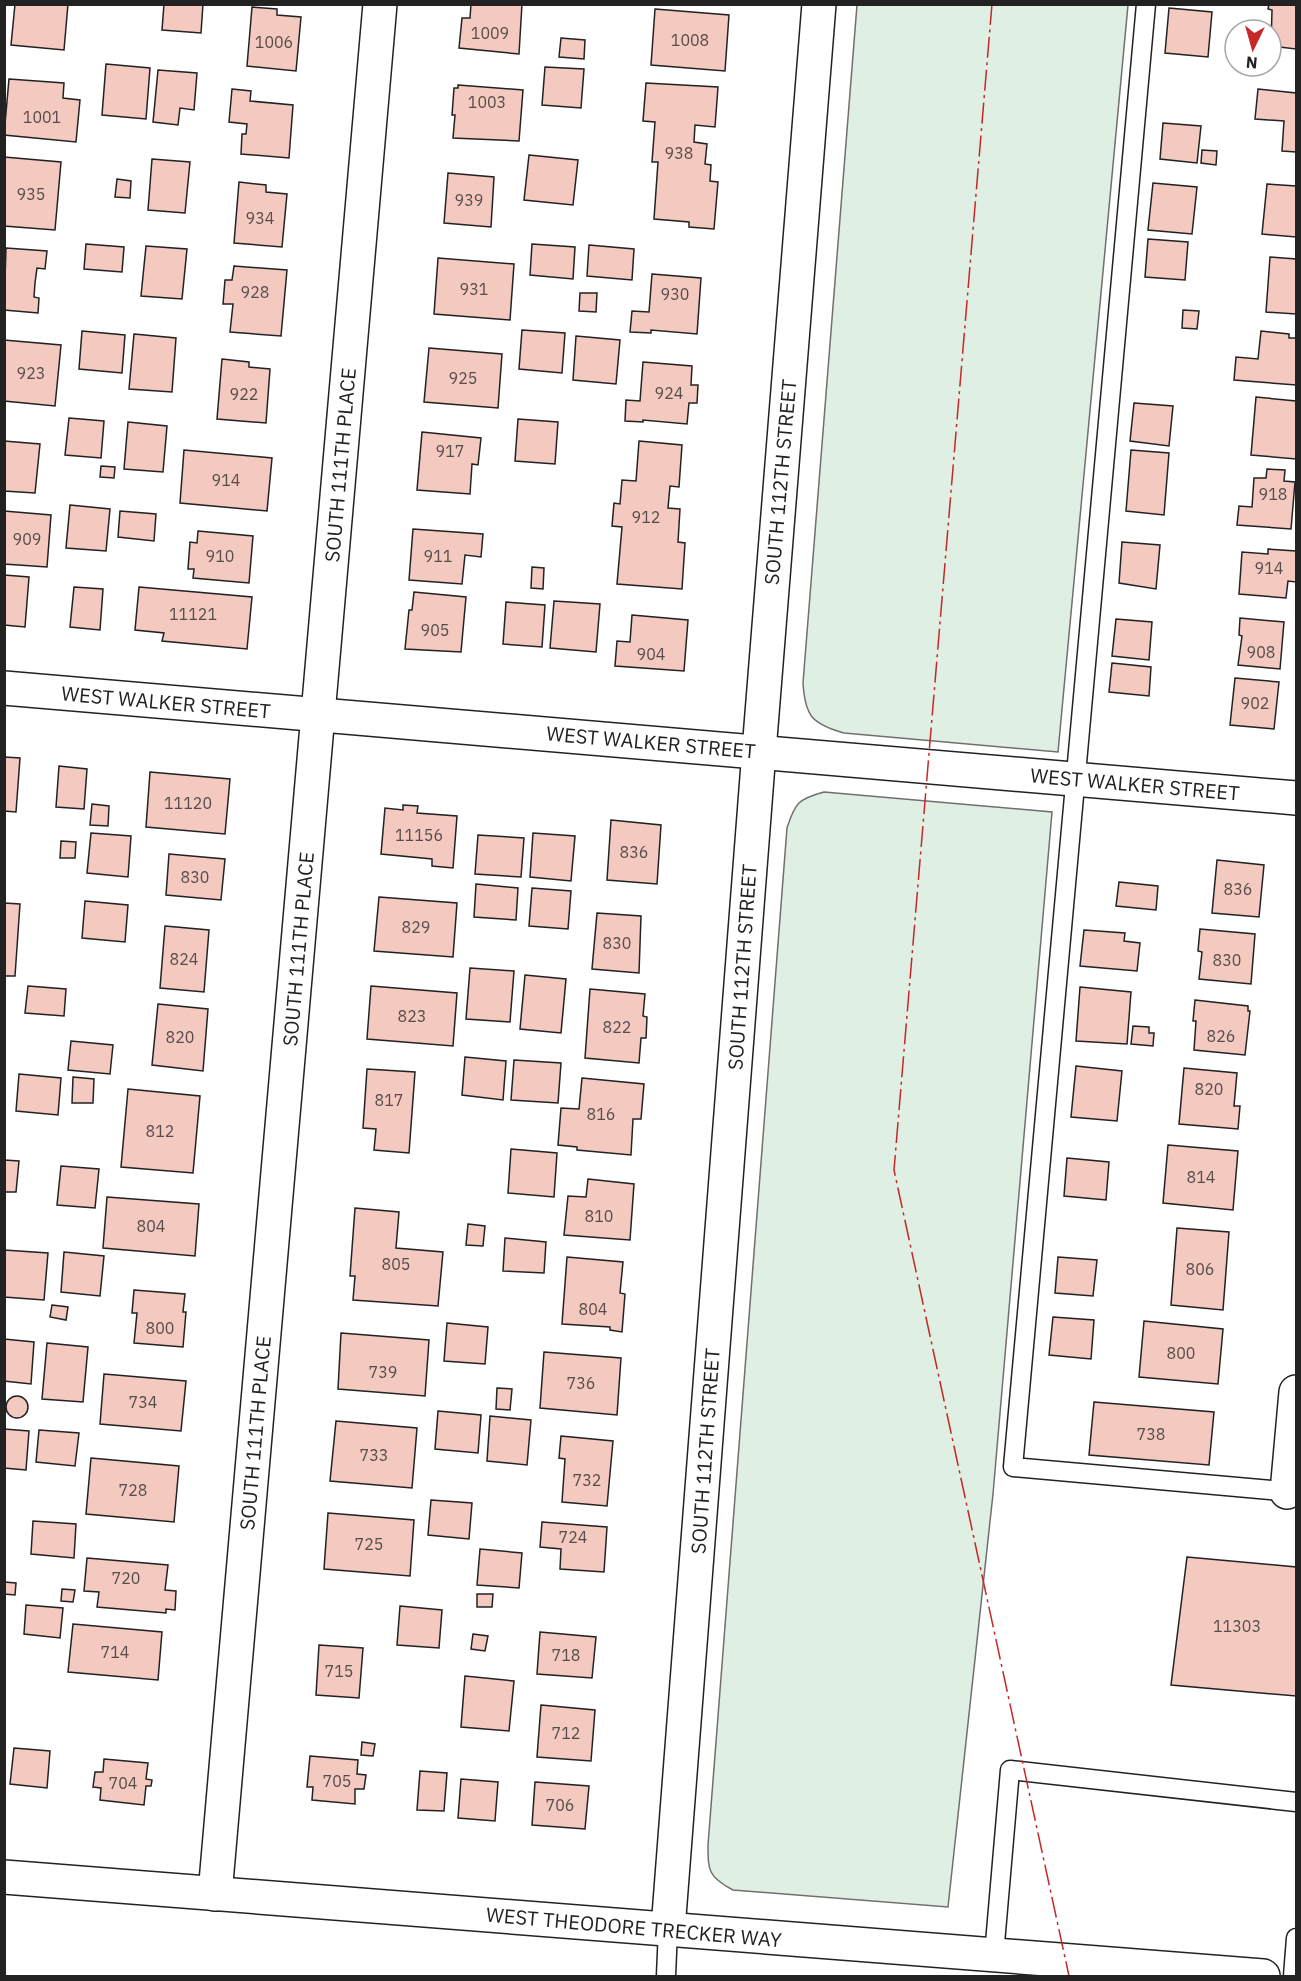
<svg xmlns="http://www.w3.org/2000/svg" width="1301" height="1981" font-family="'IBM Plex Sans',sans-serif">
  <style>
    .green { fill: #e0efe3; stroke: #6f6f6f; stroke-width: 1.5 }
    .building { fill: #f3c9c0; stroke: #222; stroke-width: 1.5 }
    .lines { fill: none; stroke-linecap: round; stroke-linejoin: round }
    .lane-casing { stroke: #222; stroke-width: 21 }
    .street-casing { stroke: #222; stroke-width: 36 }
    .lane { stroke: #fff; stroke-width: 18 }
    .street { stroke: #fff; stroke-width: 33 }
    .power { stroke: #c62828; stroke-width: 1.5; stroke-dasharray: 21 4.5 3 4.5; stroke-linecap: butt }
    .labels { text-anchor: middle; dominant-baseline: central; stroke-width: 4.5; stroke-linejoin: round; paint-order: stroke }
    .number-label { font-size: 16px; fill: #564c4a }
    .street-label { font-size: 20px; fill: #222; stroke: #fff }
  </style>
  <rect width="100%" height="100%" fill="#fff"/>
  <g class="green">
    <path d="M857,5H1128L1058,752L844,733C812,724 805,716 803,683Z"/>
    <path d="M824,792L1052,812L993,1494L948,1907L733,1890C708,1877 708,1870 708,1845L787,828C795,803 798,799 824,792Z"/>
  </g>
  <g class="building">
    <path d="M15,4H68L64,50L11,45Z"/>
    <path d="M164,4H203L201,33L162,30Z"/>
    <path d="M471,4H522L519,54L459,48L462,18H470Z"/>
    <path d="M1269,4H1296V49L1271,46L1272,10L1268,9Z"/>
    <path d="M252,7L277,9V15L301,17L296,71L247,66Z"/>
    <path d="M1169,8L1212,12L1208,57L1165,53Z"/>
    <path d="M655,9L729,15L725,71L651,65Z"/>
    <path d="M561,38L585,40L584,59L559,57Z"/>
    <path d="M106,64L150,68L146,119L102,115Z"/>
    <path d="M545,67L584,69L581,108L542,105Z"/>
    <path d="M158,70L197,73L194,110L180,108L178,125L153,122Z"/>
    <path d="M9,79L64,83L63,98L80,100L76,142L4,135Z"/>
    <path d="M646,83L718,87L715,127L695,125L694,142L707,144L705,164L711,165L710,181L718,182L714,229L689,227V222L654,219L658,162H652L655,122L643,121Z"/>
    <path d="M458,85L523,90L519,141L453,138L455,115H452L454,88H458Z"/>
    <path d="M232,89L251,91L250,101L293,105L289,158L241,154L242,134H246L247,124L229,122Z"/>
    <path d="M1258,89L1296,93V152L1282,151L1284,121L1255,119Z"/>
    <path d="M1163,123L1201,126L1197,163L1160,159Z"/>
    <path d="M1202,150L1217,151L1216,165L1201,163Z"/>
    <path d="M529,155L578,160L573,205L524,200Z"/>
    <path d="M4,157L61,162L55,230L4,226Z"/>
    <path d="M152,159L190,162L185,213L148,210Z"/>
    <path d="M448,173L494,177L491,227L444,223Z"/>
    <path d="M117,179L131,181L130,198L115,197Z"/>
    <path d="M239,182L266,185V192L287,194L282,247L234,243Z"/>
    <path d="M1153,183L1197,187L1192,234L1148,230Z"/>
    <path d="M1267,184L1296,186V237L1262,234Z"/>
    <path d="M1148,239L1188,242L1185,280L1145,277Z"/>
    <path d="M86,244L124,247L122,272L84,269Z"/>
    <path d="M532,244L575,247L573,279L530,275Z"/>
    <path d="M589,245L634,249L632,280L587,276Z"/>
    <path d="M146,246L187,249L182,299L141,296Z"/>
    <path d="M6,248L47,251L45,269L37,268L35,283L34,297L39,298L38,313L4,310Z"/>
    <path d="M1270,257L1296,259V314L1266,312Z"/>
    <path d="M438,258L514,264L510,320L434,314Z"/>
    <path d="M234,266L287,270L281,336L230,332L233,304H223L225,280H232Z"/>
    <path d="M652,274L701,278L697,334L651,330V333L630,332L632,311L649,312Z"/>
    <path d="M580,293H597L596,312L579,311Z"/>
    <path d="M1183,310L1199,311L1197,329L1182,328Z"/>
    <path d="M522,330L565,333L562,373L519,369Z"/>
    <path d="M82,331L125,335L122,373L79,369Z"/>
    <path d="M1261,331L1289,334V338H1296V385L1234,380L1236,357L1258,359Z"/>
    <path d="M134,334L176,338L172,392L129,389Z"/>
    <path d="M576,336L620,340L616,384L573,380Z"/>
    <path d="M4,340L61,345L55,406L4,401Z"/>
    <path d="M429,348L502,354L498,408L424,402Z"/>
    <path d="M222,359L249,362V367L270,369L266,423L217,419Z"/>
    <path d="M643,362L692,366L691,385H698L697,403H689L687,424L643,420V422L625,421L626,400L640,401Z"/>
    <path d="M1256,397L1296,401V459L1251,455Z"/>
    <path d="M1134,403L1173,406L1169,446L1130,441Z"/>
    <path d="M69,418L104,421L101,458L65,455Z"/>
    <path d="M518,419L558,422L555,464L515,461Z"/>
    <path d="M128,422L167,426L163,472L124,469Z"/>
    <path d="M422,432L481,438L478,465L472,464L470,494L417,490Z"/>
    <path d="M4,441L40,444L35,493L4,491Z"/>
    <path d="M639,441L682,445L679,487L670,486L668,508L680,509L678,542L685,543L682,589L617,584L622,527L612,526L614,503L620,504L622,480L636,481Z"/>
    <path d="M184,450L272,458L267,511L180,503Z"/>
    <path d="M1131,450L1169,453L1164,515L1126,511Z"/>
    <path d="M101,466L115,467L114,478L100,477Z"/>
    <path d="M1267,469L1285,470L1284,481L1295,482L1291,529L1237,525L1239,506L1252,507L1254,478H1266Z"/>
    <path d="M70,505L110,509L106,551L66,548Z"/>
    <path d="M4,511L51,515L47,567L4,564Z"/>
    <path d="M120,511L156,514L154,541L118,537Z"/>
    <path d="M413,529L483,534L481,557L465,555L462,584L409,580Z"/>
    <path d="M198,531L253,536L249,583L193,578L194,569H188L190,542L197,543Z"/>
    <path d="M1122,542L1160,545L1156,589L1119,583Z"/>
    <path d="M1268,549L1296,551V582L1288,581L1286,598L1239,594L1242,552L1268,554Z"/>
    <path d="M532,567L544,568L543,589L531,588Z"/>
    <path d="M4,575L29,577L25,627L4,625Z"/>
    <path d="M74,587L103,589L100,630L70,627Z"/>
    <path d="M139,587L252,597L247,649L162,641L164,633L135,630Z"/>
    <path d="M414,592L466,597L461,652L405,649L409,610H412Z"/>
    <path d="M554,601L600,604L596,652L550,648Z"/>
    <path d="M506,602L545,605L542,647L503,644Z"/>
    <path d="M632,615L688,620L684,671L615,666L617,641L630,642Z"/>
    <path d="M1240,618L1284,622L1280,669L1238,665L1242,636L1239,635Z"/>
    <path d="M1116,619L1152,622L1149,660L1112,656Z"/>
    <path d="M1112,663L1151,667L1149,696L1109,692Z"/>
    <path d="M1235,678L1279,682L1274,729L1230,725Z"/>
    <path d="M4,757L20,758L16,812L4,811Z"/>
    <path d="M59,766L87,769L84,809L56,807Z"/>
    <path d="M150,772L230,779L225,834L146,827Z"/>
    <path d="M92,804L109,806L108,826L90,825Z"/>
    <path d="M403,805L418,806L417,813L457,816L453,868L432,866V859L381,854L385,808L403,810Z"/>
    <path d="M611,820L661,825L657,884L607,880Z"/>
    <path d="M91,833L131,836L128,877L87,873Z"/>
    <path d="M533,833L575,836L571,881L530,877Z"/>
    <path d="M478,835L524,838L521,877L475,874Z"/>
    <path d="M61,841L76,842L75,858H60Z"/>
    <path d="M169,854L225,859L221,900L166,895Z"/>
    <path d="M1217,860L1264,865L1259,917L1212,913Z"/>
    <path d="M1119,882L1158,886L1156,910L1116,906Z"/>
    <path d="M476,884L518,888L516,920L474,917Z"/>
    <path d="M532,888L571,891L568,929L529,926Z"/>
    <path d="M379,897L457,903L453,957L374,951Z"/>
    <path d="M85,901L128,905L125,942L82,938Z"/>
    <path d="M4,903L20,904L15,976H4Z"/>
    <path d="M597,913L641,916L639,973L592,969Z"/>
    <path d="M165,926L209,930L204,992L160,988Z"/>
    <path d="M1200,929L1255,934L1251,984L1199,979L1202,952L1198,951Z"/>
    <path d="M1084,930L1125,933L1124,941L1140,943L1137,971L1080,966Z"/>
    <path d="M470,968L514,971L510,1022L466,1019Z"/>
    <path d="M525,975L566,979L561,1033L520,1029Z"/>
    <path d="M28,986L66,989L64,1016L25,1013Z"/>
    <path d="M371,986L457,993L453,1046L367,1039Z"/>
    <path d="M1080,987L1131,992L1127,1044L1076,1041Z"/>
    <path d="M590,989L645,994L643,1016L647,1017L646,1038H641L639,1063L585,1058Z"/>
    <path d="M1195,1000L1248,1006V1011H1250L1245,1055L1194,1050L1196,1021H1193Z"/>
    <path d="M158,1004L208,1009L203,1071L152,1065Z"/>
    <path d="M1133,1026L1149,1027V1033H1154L1153,1046L1131,1044Z"/>
    <path d="M71,1041L113,1045L110,1074L68,1070Z"/>
    <path d="M465,1057L506,1061L503,1100L462,1095Z"/>
    <path d="M514,1060L561,1063L558,1103L511,1100Z"/>
    <path d="M1076,1066L1122,1071L1117,1121L1071,1117Z"/>
    <path d="M1184,1068L1237,1073L1234,1106H1240L1238,1129L1179,1124Z"/>
    <path d="M367,1069L415,1072L409,1153L374,1150L376,1129L363,1128Z"/>
    <path d="M19,1074L61,1078L58,1115L16,1111Z"/>
    <path d="M73,1077L94,1079L93,1103H72Z"/>
    <path d="M582,1078L644,1084L641,1119H633L631,1155L577,1150V1147L558,1145L561,1108L579,1109Z"/>
    <path d="M128,1089L200,1096L193,1173L121,1167Z"/>
    <path d="M1168,1145L1238,1151L1233,1210L1163,1203Z"/>
    <path d="M511,1149L557,1153L554,1197L508,1193Z"/>
    <path d="M1067,1158L1109,1162L1106,1200L1064,1196Z"/>
    <path d="M4,1160L19,1161L16,1192H4Z"/>
    <path d="M61,1166L99,1169L95,1208L57,1205Z"/>
    <path d="M588,1179L634,1184L630,1240L564,1235L568,1196L586,1197Z"/>
    <path d="M107,1197L199,1204L195,1256L103,1248Z"/>
    <path d="M355,1208L399,1212L396,1248L443,1252L438,1306L353,1300L355,1276H350Z"/>
    <path d="M468,1224L485,1226L483,1246L466,1245Z"/>
    <path d="M1177,1228L1229,1232L1223,1310L1171,1305Z"/>
    <path d="M505,1238L546,1242L544,1273L503,1271Z"/>
    <path d="M4,1250L48,1253L44,1300L4,1297Z"/>
    <path d="M64,1252L104,1256L100,1296L61,1292Z"/>
    <path d="M567,1257L623,1262L620,1293L625,1294L622,1332L610,1330V1327L562,1324Z"/>
    <path d="M1058,1257L1097,1260L1093,1296L1055,1293Z"/>
    <path d="M134,1290L185,1294L183,1312H186L183,1347L134,1343L137,1313H132Z"/>
    <path d="M52,1305L68,1307L66,1320L50,1317Z"/>
    <path d="M1053,1317L1094,1320L1091,1359L1049,1355Z"/>
    <path d="M1144,1321L1223,1329L1218,1384L1139,1377Z"/>
    <path d="M447,1323L488,1327L485,1364L444,1361Z"/>
    <path d="M341,1333L429,1340L425,1396L338,1389Z"/>
    <path d="M4,1339L34,1342L31,1384L4,1381Z"/>
    <path d="M47,1343L88,1347L83,1402L42,1399Z"/>
    <path d="M544,1352L621,1358L617,1415L540,1408Z"/>
    <path d="M104,1374L186,1381L181,1431L100,1424Z"/>
    <path d="M497,1388L512,1389L510,1410L496,1409Z"/>
    <circle cx="17" cy="1407" r="11"/>
    <path d="M1094,1402L1214,1412L1209,1465L1089,1455Z"/>
    <path d="M438,1411L481,1415L478,1453L435,1449Z"/>
    <path d="M490,1416L531,1420L527,1465L487,1461Z"/>
    <path d="M336,1421L417,1428L412,1488L330,1481Z"/>
    <path d="M4,1429L29,1431L26,1470L4,1468Z"/>
    <path d="M39,1430L79,1433L75,1466L36,1462Z"/>
    <path d="M561,1436L613,1441L607,1506L562,1502L565,1459L559,1458Z"/>
    <path d="M91,1458L179,1466L174,1522L86,1514Z"/>
    <path d="M431,1500L472,1503L469,1539L428,1535Z"/>
    <path d="M328,1513L414,1520L410,1576L324,1569Z"/>
    <path d="M33,1521L76,1524L74,1558L31,1554Z"/>
    <path d="M542,1522L607,1527L604,1572L560,1569L561,1549L540,1547Z"/>
    <path d="M480,1549L522,1553L519,1588L477,1585Z"/>
    <path d="M1187,1557L1296,1567V1696L1171,1685Z"/>
    <path d="M87,1558L168,1565L165,1590L176,1591L175,1610L166,1609V1613L97,1607L99,1592L84,1591Z"/>
    <path d="M4,1582L16,1583L15,1595L4,1594Z"/>
    <path d="M62,1589L75,1590L73,1602L61,1601Z"/>
    <path d="M477,1594H493L492,1607H477Z"/>
    <path d="M26,1605L63,1608L60,1638L24,1634Z"/>
    <path d="M400,1606L442,1610L439,1648L397,1645Z"/>
    <path d="M73,1624L162,1632L158,1680L68,1672Z"/>
    <path d="M540,1632L596,1637L592,1678L537,1674Z"/>
    <path d="M473,1634L488,1636L485,1651L471,1649Z"/>
    <path d="M319,1645L363,1648L359,1698L316,1695Z"/>
    <path d="M465,1676L514,1681L509,1731L461,1727Z"/>
    <path d="M541,1705L595,1710L591,1761L537,1757Z"/>
    <path d="M362,1742L375,1744L373,1756L361,1755Z"/>
    <path d="M14,1748L50,1751L47,1788L10,1784Z"/>
    <path d="M310,1756L358,1760L357,1774L366,1775L364,1789H355V1804L312,1800L313,1787H307Z"/>
    <path d="M104,1759L148,1763L146,1779L152,1780L151,1786H146L144,1805L100,1800L101,1788L93,1787L95,1772H103Z"/>
    <path d="M420,1771L447,1773L444,1811L417,1810Z"/>
    <path d="M461,1779L498,1782L495,1821L458,1818Z"/>
    <path d="M535,1782L589,1786L585,1829L532,1825Z"/>
  </g>
  <g class="lines">
    <defs>
      <g id="lane">
        <path d="M1146,4L1013,1467L1293,1492"/>
        <path d="M994,1955L1010,1770L1296,1802"/>
        <path d="M666,1976L668,1929"/>
        <path d="M1293,1976L1296,1938"/>
      </g>
      <g id="street">
        <path d="M4,688L1296,798"/>
        <path d="M1287,1492L1296,1392"/>
        <path d="M4,1877L1263,1976"/>
        <path d="M215,1894L380,4"/>
        <path d="M668,1929L759,751L819,4"/>
      </g>
    </defs>
    <use href="#lane" class="lane-casing"/>
    <use href="#street" class="street-casing"/>
    <use href="#lane" class="lane"/>
    <use href="#street" class="street"/>
    <path class="power" d="M992,4L894,1170L1069,1976"/>
  </g>
  <g class="labels">
    <g class="number-label">
      <text x="490" y="33">1009</text>
      <text x="690" y="40">1008</text>
      <text x="274" y="42">1006</text>
      <text x="487" y="102">1003</text>
      <text x="42" y="117">1001</text>
      <text x="679" y="153">938</text>
      <text x="31" y="194">935</text>
      <text x="469" y="200">939</text>
      <text x="260" y="218">934</text>
      <text x="474" y="289">931</text>
      <text x="255" y="292">928</text>
      <text x="675" y="294">930</text>
      <text x="31" y="373">923</text>
      <text x="463" y="378">925</text>
      <text x="669" y="393">924</text>
      <text x="244" y="394">922</text>
      <text x="450" y="451">917</text>
      <text x="226" y="480">914</text>
      <text x="1273" y="494">918</text>
      <text x="646" y="517">912</text>
      <text x="27" y="539">909</text>
      <text x="220" y="556">910</text>
      <text x="438" y="556">911</text>
      <text x="1269" y="568">914</text>
      <text x="193" y="614">11121</text>
      <text x="435" y="630">905</text>
      <text x="1261" y="652">908</text>
      <text x="651" y="654">904</text>
      <text x="1255" y="703">902</text>
      <text x="188" y="803">11120</text>
      <text x="419" y="835">11156</text>
      <text x="634" y="852">836</text>
      <text x="195" y="877">830</text>
      <text x="1238" y="889">836</text>
      <text x="416" y="927">829</text>
      <text x="617" y="943">830</text>
      <text x="184" y="959">824</text>
      <text x="1227" y="960">830</text>
      <text x="412" y="1016">823</text>
      <text x="617" y="1027">822</text>
      <text x="1221" y="1036">826</text>
      <text x="180" y="1037">820</text>
      <text x="1209" y="1089">820</text>
      <text x="389" y="1100">817</text>
      <text x="601" y="1114">816</text>
      <text x="160" y="1131">812</text>
      <text x="1201" y="1177">814</text>
      <text x="599" y="1216">810</text>
      <text x="151" y="1226">804</text>
      <text x="396" y="1264">805</text>
      <text x="1200" y="1269">806</text>
      <text x="593" y="1309">804</text>
      <text x="160" y="1328">800</text>
      <text x="1181" y="1353">800</text>
      <text x="383" y="1372">739</text>
      <text x="581" y="1383">736</text>
      <text x="143" y="1402">734</text>
      <text x="1151" y="1434">738</text>
      <text x="374" y="1455">733</text>
      <text x="587" y="1480">732</text>
      <text x="133" y="1490">728</text>
      <text x="573" y="1537">724</text>
      <text x="369" y="1544">725</text>
      <text x="126" y="1578">720</text>
      <text x="1237" y="1626">11303</text>
      <text x="115" y="1652">714</text>
      <text x="566" y="1655">718</text>
      <text x="339" y="1671">715</text>
      <text x="566" y="1733">712</text>
      <text x="337" y="1781">705</text>
      <text x="123" y="1783">704</text>
      <text x="560" y="1805">706</text>
    </g>
    <g class="street-label">
      <text transform="translate(340 465) rotate(-85)">SOUTH 111TH PLACE</text>
      <text transform="translate(780 482) rotate(-85)">SOUTH 112TH STREET</text>
      <text transform="translate(166 702) rotate(5)">WEST WALKER STREET</text>
      <text transform="translate(651 742) rotate(5)">WEST WALKER STREET</text>
      <text transform="translate(1135 784) rotate(5)">WEST WALKER STREET</text>
      <text transform="translate(298 949) rotate(-85)">SOUTH 111TH PLACE</text>
      <text transform="translate(742 967) rotate(-86)">SOUTH 112TH STREET</text>
      <text transform="translate(255 1433) rotate(-85)">SOUTH 111TH PLACE</text>
      <text transform="translate(705 1451) rotate(-86)">SOUTH 112TH STREET</text>
      <text transform="translate(634 1927) rotate(5)">WEST THEODORE TRECKER WAY</text>
    </g>
  </g>
  <rect width="1301" height="1981" fill="none" stroke="#222222" stroke-width="12"/>
  <g transform="translate(1253 48) rotate(185)"><circle r="28" fill="#ffffff" stroke="#a7a7a7" stroke-width="1.5"/>
  <path d="M0-4.5L10 22L0 15L-10 22Z" fill="#c62828"/>
  <text y="-9" font-size="16" font-weight="bold" text-anchor="middle" fill="#222222">N</text>
  </g>
</svg>
